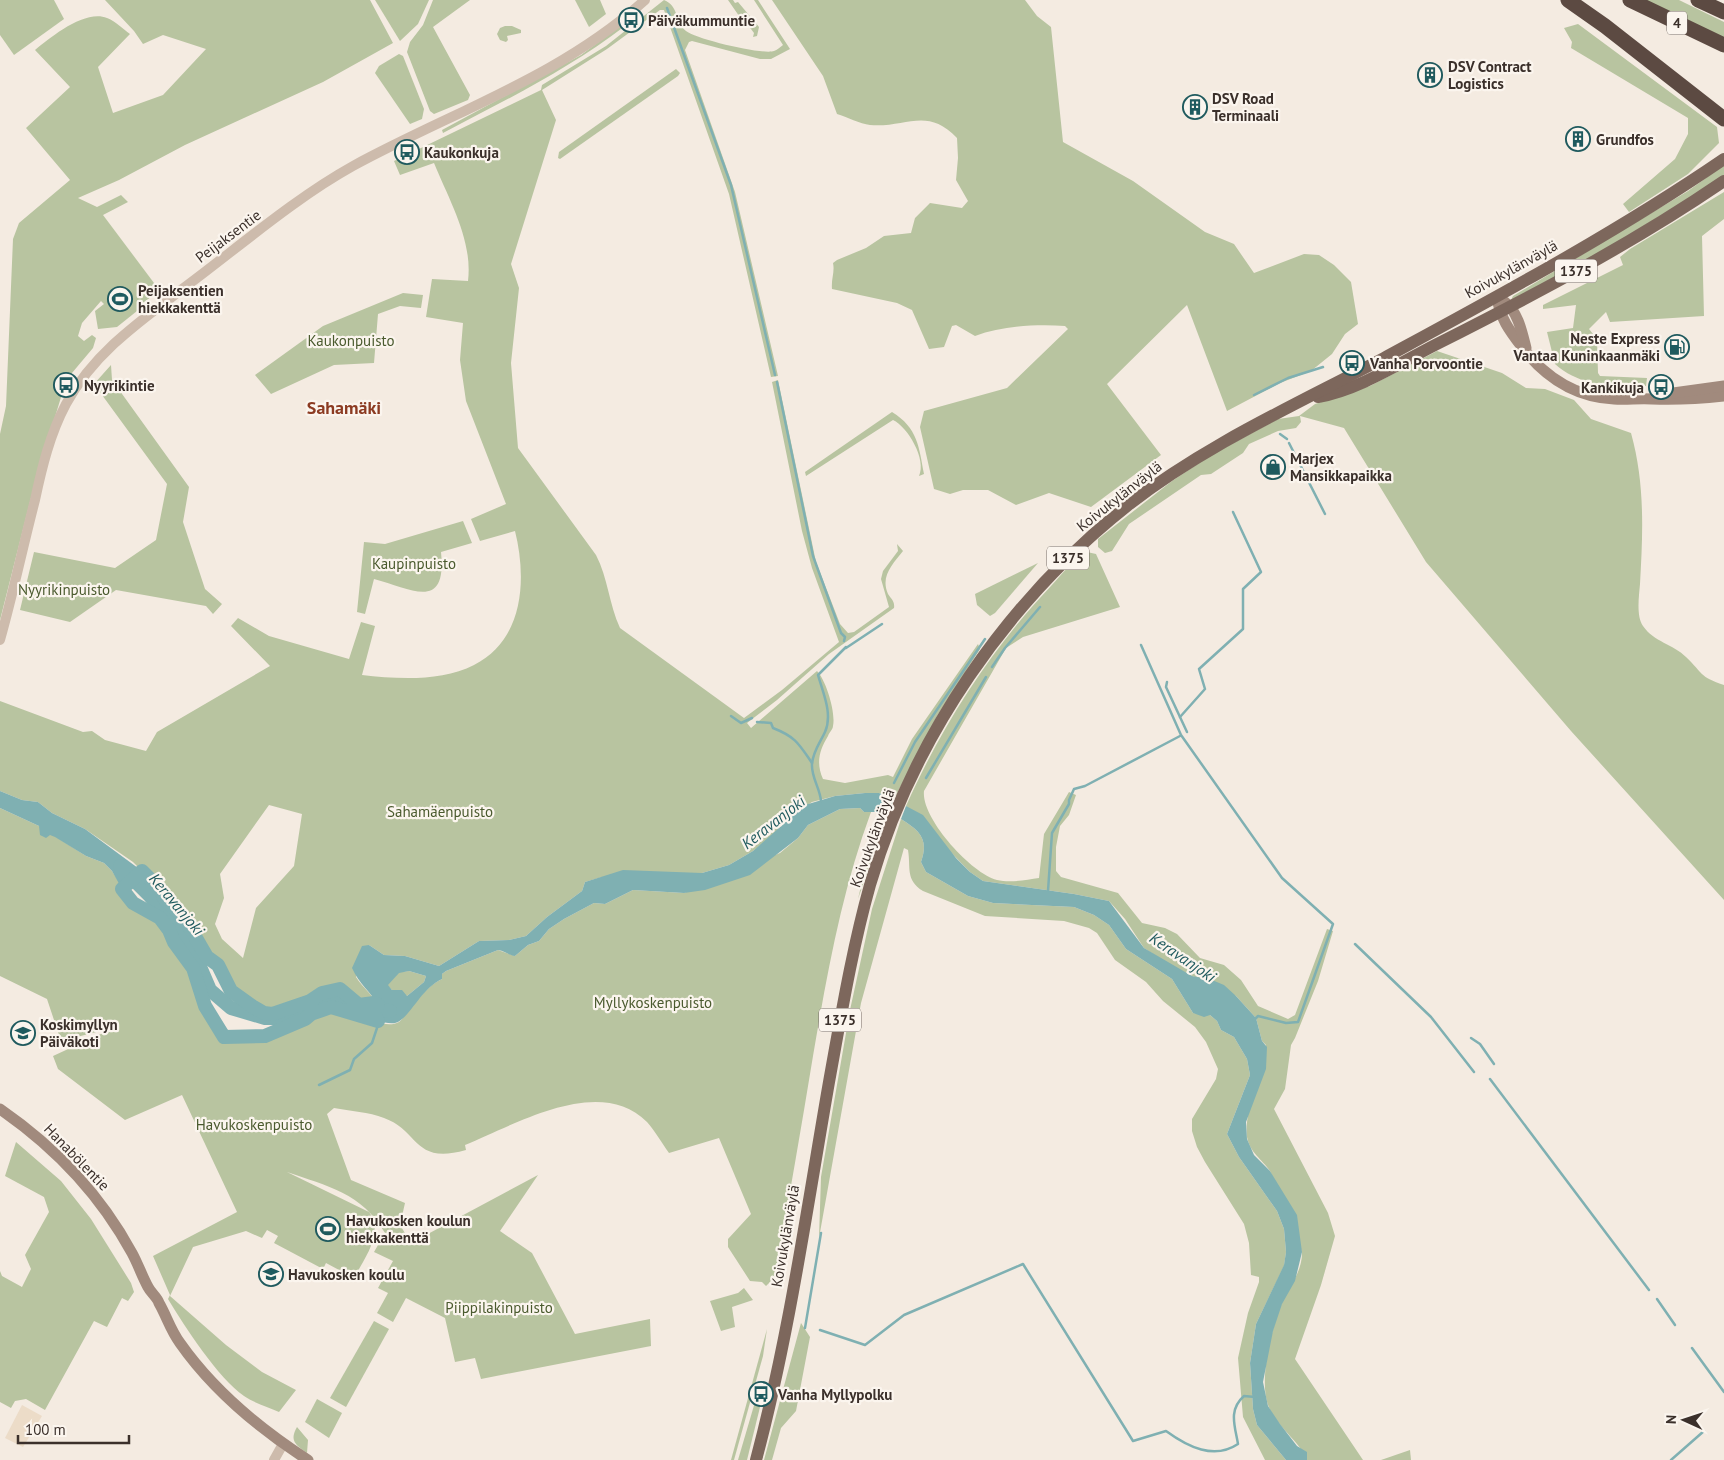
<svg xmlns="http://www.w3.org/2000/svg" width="1724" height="1460" font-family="'PT Sans',sans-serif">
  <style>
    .green { fill: #b8c4a0; fill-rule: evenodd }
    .plaza { fill: #ecdcc8 }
    .water { fill: #7fb0b2; fill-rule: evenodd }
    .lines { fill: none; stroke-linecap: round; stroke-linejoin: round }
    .stream { stroke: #7fb0b2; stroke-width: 2.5 }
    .river { stroke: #7fb0b2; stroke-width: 14 }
    .tertiary { stroke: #cdbbac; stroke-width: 10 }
    .secondary { stroke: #a18a7d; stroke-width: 11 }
    .primary { stroke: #7d675c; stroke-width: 12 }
    .motorway { stroke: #5c4a42; stroke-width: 15 }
    .labels { text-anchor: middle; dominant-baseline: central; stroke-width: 4.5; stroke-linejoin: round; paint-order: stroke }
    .shield { fill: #fbf5ee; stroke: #756b66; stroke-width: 1 }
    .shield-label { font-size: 14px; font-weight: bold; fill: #3b302b }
    .poi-label { font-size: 15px; font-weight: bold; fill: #3b302b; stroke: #fbf5ee; text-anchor: start }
    .street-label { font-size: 15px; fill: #3b302b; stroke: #fbf5ee }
    .park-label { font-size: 15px; fill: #4a5a2e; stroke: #fbf5ee }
    .water-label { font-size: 16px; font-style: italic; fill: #1f5a5e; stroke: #fbf5ee }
    .quarter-label { font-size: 18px; font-weight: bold; fill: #8c3b22; stroke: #fbf5ee }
  </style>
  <rect width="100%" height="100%" fill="#f4ebe1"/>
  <g class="green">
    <path d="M0,0H54L64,19L14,55L0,35Z"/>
    <path d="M105,0H370L393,43L323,82L185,145L119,180L78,198L97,207L121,195L128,202L103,215L160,291L141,304L142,307L117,327L98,329L95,311L104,304L101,301L82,323L78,336L84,341L92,335L96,338L93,348L61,386L62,394L35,482L0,620V434L6,406L13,239L19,223L70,180L26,128L70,87L35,50C51,37 85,9 107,18C115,21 123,29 130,34L98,67L113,113L163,95L206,49L163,35L143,44L134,31Z"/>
    <path d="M375,0H429L418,24L400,41Z"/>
    <path d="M433,0H470L433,27L470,95L468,100L434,114L430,111L407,52L410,42L423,25Z"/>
    <path d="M575,0H600L606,14L589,27Z"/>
    <path d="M664,0C679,6 675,22 686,31C696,39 762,55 774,51C777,50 780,47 783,45L754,0H758L790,49L771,59H760L692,41L689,42L685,50L735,192L778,376L771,377L729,194L664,10H660L607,49L542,90L556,120L511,264L519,288L511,363L518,448L596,555C608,578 609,604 620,628L744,718L782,690L839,642L812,568L802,531L772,382L778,380L816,562L840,624L848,633L854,632L889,607L881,579L883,571L898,551L897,544L903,551C893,564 880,576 888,594C891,599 895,601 894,608L829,654L777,700L747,723L751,728L817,671C826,680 836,713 833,726C833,729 829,733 828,736C819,751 816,763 823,779L845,783L888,775L893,777L912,739L978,644L980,649L937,716L894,799L879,793H865L835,796L812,802L791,816L783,827L753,851L729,865L702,873L602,877L585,882L582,891L547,917L526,936L509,940L479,941L439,966L405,956L384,955L369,945L356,977C363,988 372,994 378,1005L374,1003L359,1005L340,989L322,993L310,1001L272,1014L264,1013L252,1006L231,991L218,965L207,957L185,919L165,900L160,889L133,862L85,829L52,813L38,802L22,800L0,791V701L83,732L92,731L105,740L146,751L157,732L270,666L231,626L238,618L269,636L349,659L361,622L375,626L362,675C397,679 441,682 474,665C524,640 527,579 515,531L480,541L471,519L506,504L466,401L460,360L463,323L426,317L432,279L468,281C473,240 449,200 434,163L400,175L394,161L541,90L542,85L606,46ZM269,805L302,814L294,866L256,908L243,958L222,939L215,924L224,898L220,874Z"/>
    <path d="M728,0H733L735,3L738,2L759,27L757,36L753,37L754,33L748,25L746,26Z"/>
    <path d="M772,0H1025L1037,16L1051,27L1063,142L1133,181L1205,232L1234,244L1254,273L1304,254L1319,255L1334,265L1351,282L1358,324L1345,334L1332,354L1311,371L1280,383L1227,411L1187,305L1107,384L1161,455L1091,507L1049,493L1016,505L988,490H963L950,494L934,489L920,427L924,411L1007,388L1068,329L1065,326C1036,324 1002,326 975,336L956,325L952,326L944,347L929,349L912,310L897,303L832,289C831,279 835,272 833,263L837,260L866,248L884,236L911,233L915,218L930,203L962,208L968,201L956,180L958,158L957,138C927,106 906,128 870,125C860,124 847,117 837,114L823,76Z"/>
    <path d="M1642,0H1679L1724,22V39Z"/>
    <path d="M623,24L625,26C569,69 506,100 443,133L442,130L581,55Z"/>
    <path d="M1578,24L1717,127L1719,143L1688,174L1629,212L1623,204L1675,159L1688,134V118L1571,48L1572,42L1564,28Z"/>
    <path d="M505,26H512L521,30V33L507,36L508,40L506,42L500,40L497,34L500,28Z"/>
    <path d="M399,54L403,56L424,109L422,119L410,124L375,73L379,66Z"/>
    <path d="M676,69L680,73L678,76L560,159L558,158L559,152Z"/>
    <path d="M1724,165V177L1591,258L1511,300L1513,296L1688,191Z"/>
    <path d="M1724,192V219L1702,236L1704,316L1610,322L1606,312L1589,329L1597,339L1598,373L1600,376L1647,378L1646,386C1613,387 1581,387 1555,364L1547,332L1573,328L1576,305L1543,309V305L1623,265L1620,257L1630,249Z"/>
    <path d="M403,293L423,295L421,308L400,306L378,314L374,363L334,365L271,394L255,375L323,326Z"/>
    <path d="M1437,351L1502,373L1526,388L1545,389L1574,400L1591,419L1631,433C1645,483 1643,532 1640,584C1639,596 1636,616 1643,626C1654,642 1673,644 1686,657C1704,674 1698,676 1724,685V900L1571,731L1426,562L1344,428L1300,416L1301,422L1296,428L1278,431L1249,444L1243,453L1211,474L1201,475L1129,524L1112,551L1105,553L1098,547V539L1172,481L1213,454L1278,419L1299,416L1315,404L1370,386Z"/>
    <path d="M111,365L112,380L189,487L183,522L205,589L222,604L213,614L206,606L116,590L70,622L20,610L34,552L115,568L156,540L167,484L94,384Z"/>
    <path d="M892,412C918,428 919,447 924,474L919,476C927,460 908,427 893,420L806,476L805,472Z"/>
    <path d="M463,521L472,543L441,552C447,612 412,589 374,579L365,614L357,612L364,542L385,544Z"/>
    <path d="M1087,552L1096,554L1120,607L1023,637L1006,648L924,791C921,818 971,873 997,880C1010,883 1026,880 1039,878L1044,834L1069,792L1076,795L1069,815L1060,826L1056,847V871L1061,877L1118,893L1142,923L1165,928L1177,934L1200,958L1224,965L1241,980L1258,1006L1288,1019L1295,1015L1327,929L1333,931L1318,981L1295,1038L1291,1045L1285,1089L1274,1109L1328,1213L1335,1236L1321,1285L1295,1359L1363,1460H1307C1301,1443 1276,1426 1268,1405C1259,1379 1271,1331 1281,1305C1288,1288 1302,1273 1302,1253C1302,1246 1274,1179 1270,1171C1262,1159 1250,1153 1247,1137C1244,1114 1260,1069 1266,1045L1262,1041L1256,1018L1236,996L1173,967L1144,948L1125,919L1109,901L1074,894L983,881L970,872L906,806C941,727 991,649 1051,586C1062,574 1073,560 1087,552Z"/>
    <path d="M1038,563L995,613L990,616L977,605L975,594Z"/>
    <path d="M0,808L39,826L86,856L104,863L112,871L133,903L160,918L193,968L205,1006L224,1037C252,1040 280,1035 305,1019C313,1014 322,1008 332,1007C350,1006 381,1032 399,1022C402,1020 406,1013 409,1010C418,998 428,986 442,979V974L446,971L498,950L515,956L528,945L539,941L549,929L564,919L594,903L605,904L633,890L684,893L780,853L798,838L808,825L840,809L860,808L864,812H871C842,890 827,974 813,1056C801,1130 788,1203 775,1277L766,1286L762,1282L750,1281L728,1247V1239L751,1214L719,1138L669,1153C662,1143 655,1131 647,1122C599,1074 515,1125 465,1145L466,1150C413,1165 420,1131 384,1118C369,1112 350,1111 334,1108L327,1114L351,1180L405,1203L400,1225L411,1243L538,1175L500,1231L532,1253L575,1334L650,1319L651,1346L481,1379L475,1358L455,1362L445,1318L406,1298L393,1322L377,1313L388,1293L378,1288L393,1261L374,1252L385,1233C362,1193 327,1186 287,1172L369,1212C385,1232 364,1259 354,1278L326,1263L323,1269L274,1243L278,1236L267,1230L262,1238L246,1231L193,1247L170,1296L226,1345L262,1372L296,1390L279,1412C268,1407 254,1403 244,1396C218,1378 185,1327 168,1299L170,1295L153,1256L237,1212L182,1095L125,1120L58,1069L53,1056L116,1027L61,1041L47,999L0,976Z"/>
    <path d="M878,813L886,817L858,899Z"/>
    <path d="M901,819C920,831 929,839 921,862L926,872L968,896L993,903L1074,907L1094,915L1109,925L1126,949L1172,979L1193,1013L1210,1015L1217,1021L1221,1030L1234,1037L1247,1059L1250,1075L1227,1134L1239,1157L1277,1211L1284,1229L1286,1252L1284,1266L1256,1324L1250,1363L1253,1409L1257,1425L1286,1460H1265L1243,1417L1238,1358L1248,1313L1259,1282V1277L1251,1275L1249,1243L1244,1224L1205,1162L1197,1147L1192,1131V1119L1216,1079L1218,1069L1206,1042L1195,1027L1163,1001L1146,982L1115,960L1097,933L1089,928L1064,921L985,916L923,891C905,880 911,867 908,850L904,848L861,1003L819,1238L821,1177L850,1010L872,909Z"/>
    <path d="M409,971L426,976L424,982L407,996L392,990L387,985L399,972Z"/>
    <path d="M16,1142L61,1181L91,1219L131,1283L134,1292L128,1301L122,1298L107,1327L94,1321L45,1410L26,1399L15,1401L11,1408L0,1402V1271L2,1276L22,1287L31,1269L25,1255L49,1212L44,1197L5,1176Z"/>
    <path d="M744,1288L753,1300L732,1307L735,1327L721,1331L710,1301L738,1293Z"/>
    <path d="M374,1321L389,1329L346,1407L330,1398Z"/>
    <path d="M801,1323L810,1337L796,1411L781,1428L772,1460H764Z"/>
    <path d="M767,1329L763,1356L734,1460H731Z"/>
    <path d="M317,1399L342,1413L329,1438L305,1422Z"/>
    <path d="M755,1402L761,1403L747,1460H738Z"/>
    <path d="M297,1427L308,1440L307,1453C296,1445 289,1441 297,1427Z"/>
    <path d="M1410,1450L1411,1460H1381Z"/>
  </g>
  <path class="plaza" d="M22,1405L42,1416L23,1447L5,1438Z"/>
  <g class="water">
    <path d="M0,791L22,800L38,802L52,813L85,829L142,871L122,889L112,871L104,863L86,856L55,837L50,835L46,838L40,835L39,826L0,808Z"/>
    <path d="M865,793H879L894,799L886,817L875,812H864L860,808L840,809L808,825L798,838L750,875L705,890L684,893L633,890L605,904L594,903L564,919L549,929L539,941L528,945L515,956C508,955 505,951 498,950L446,971L442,974V979C421,989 412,1014 398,1022C392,1025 384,1022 378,1021L372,1011L378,1005C370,991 359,984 352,968L362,946L369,945L384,955L405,956L439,966L479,941L509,940L526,936L547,917L582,891L585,882L623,870L702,873L729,865L753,851L805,805L835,796ZM409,971L426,976L424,982L407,996L402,990H392L388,985L399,973Z"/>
    <path d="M906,806L923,815L956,858L970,872L983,881L1074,894L1109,901L1144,948L1192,976L1212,980L1224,985L1236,996L1256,1018L1262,1041L1267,1047L1266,1069L1246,1122L1247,1139L1254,1155L1270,1171L1297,1215L1302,1252L1295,1281L1282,1304L1273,1331L1263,1382L1268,1406L1280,1424L1297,1446L1307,1452V1460H1286L1257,1425L1253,1409L1250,1363L1256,1324L1284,1265L1286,1252L1284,1229L1277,1211L1239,1157L1227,1134L1250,1075L1247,1059L1234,1037L1221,1030L1217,1021L1210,1015L1204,1017L1193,1013L1172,979L1126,949L1109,925L1094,915L1074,907L993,903L968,896L926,872L921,862C929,839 920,831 901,819Z"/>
  </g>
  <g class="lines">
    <g class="stream">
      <path d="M667,8L731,185L775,375"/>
      <path d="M777,382L813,556L841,633L845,637L844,641"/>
      <path d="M1254,395L1288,378L1323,367"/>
      <path d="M1280,434L1287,439"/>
      <path d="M1289,443L1325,514"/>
      <path d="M1141,645L1181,735L1282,878L1333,924L1298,1022L1286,1023L1258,1016L1254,1020"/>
      <path d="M846,648L882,624"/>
      <path d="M992,667L1005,648L1040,607"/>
      <path d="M1167,682L1166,687L1187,732"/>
      <path d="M731,716L741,723L752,718"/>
      <path d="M1180,717L1205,689L1199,669L1243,629V589L1261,572L1233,512"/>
      <path d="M757,722L771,723L773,728C796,737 799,744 812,763"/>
      <path d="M926,778L986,677"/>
      <path d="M894,783L915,742L985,639"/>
      <path d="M821,801C820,788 811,777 812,764C813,751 820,743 825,732C833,714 823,693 818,675L846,647"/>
      <path d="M1048,891L1052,833L1069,804V800L1074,789L1085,786L1180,736"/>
      <path d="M1355,944L1431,1017L1474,1072"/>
      <path d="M1471,1038L1480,1044L1494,1064"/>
      <path d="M1490,1079L1649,1290"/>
      <path d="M319,1085L350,1070L354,1059L372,1043L380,1019"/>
      <path d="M1657,1299L1675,1325"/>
      <path d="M805,1328L821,1233"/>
      <path d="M820,1330L865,1345L904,1315L1023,1264L1133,1441L1166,1431C1188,1447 1214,1460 1238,1444C1235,1426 1228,1410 1244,1396L1255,1397"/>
      <path d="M1692,1348L1724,1392"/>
      <path d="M1671,1460L1704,1431"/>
    </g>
    <g class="river">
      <path d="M120,866L150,896L192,948L210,990L231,1008L265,1018H277L337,995L356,1010L390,1011"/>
      <path d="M142,871L160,889L165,900L185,919L207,957L218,965L231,991L252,1006L264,1013L272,1014L310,1001L322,993L340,989L359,1005L374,1003L378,1005L372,1011L378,1021L331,1007L311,1014L305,1019L265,1036L224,1037L205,1006L193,968L174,942L169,930L160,918L133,903L122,889Z"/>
    </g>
    <g class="tertiary">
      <path d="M0,640C13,594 23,546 35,500C42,467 50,434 66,404C94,352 143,319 189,284C241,245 297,197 353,166C452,112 560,77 645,0"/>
      <path d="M274,1460L283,1444"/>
    </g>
    <g class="secondary">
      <path d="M1497,297C1500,318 1509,330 1522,347C1545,377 1575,397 1614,399C1627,400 1639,398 1652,399C1679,400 1697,399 1724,396"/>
      <path d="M1505,302C1518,312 1522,332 1526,348"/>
      <path d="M1657,397L1666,394L1724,386"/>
      <path d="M0,1109C55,1147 100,1194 132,1253C138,1264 142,1276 148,1287C151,1293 157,1297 159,1303C167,1317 170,1329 180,1343C213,1390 260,1429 308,1460"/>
    </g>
    <g class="primary">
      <path d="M1318,397C1358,390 1398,364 1435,345C1534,295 1632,244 1724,181"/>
      <path d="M756,1460C789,1336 807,1208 829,1082C841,1016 852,949 870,885C913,737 1007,601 1127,506C1205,445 1297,404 1384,358C1500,295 1616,233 1724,159"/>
    </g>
    <g class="motorway">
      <path d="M1568,0L1605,26L1724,119"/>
      <path d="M1630,0L1724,45"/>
      <path d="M1698,0L1724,12"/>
    </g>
  </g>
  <defs>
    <symbol id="bus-ring" viewBox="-11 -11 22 22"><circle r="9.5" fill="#fbf5ee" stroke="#1f5a5e" stroke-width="1.5"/><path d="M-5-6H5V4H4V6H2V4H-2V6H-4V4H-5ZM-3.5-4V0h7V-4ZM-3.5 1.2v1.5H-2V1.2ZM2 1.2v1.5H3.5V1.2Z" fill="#1f5a5e"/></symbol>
    <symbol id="building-ring" viewBox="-11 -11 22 22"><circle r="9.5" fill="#fbf5ee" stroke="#1f5a5e" stroke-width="1.5"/><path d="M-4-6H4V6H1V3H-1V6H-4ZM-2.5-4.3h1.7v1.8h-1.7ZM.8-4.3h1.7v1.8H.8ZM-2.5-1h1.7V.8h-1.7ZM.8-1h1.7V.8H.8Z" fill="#1f5a5e"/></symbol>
    <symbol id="stadium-ring" viewBox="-11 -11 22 22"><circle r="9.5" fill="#fbf5ee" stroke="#1f5a5e" stroke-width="1.5"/><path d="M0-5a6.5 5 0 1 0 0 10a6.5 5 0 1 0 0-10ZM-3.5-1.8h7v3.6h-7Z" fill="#1f5a5e"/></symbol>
    <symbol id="fuel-ring" viewBox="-11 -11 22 22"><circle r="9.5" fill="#fbf5ee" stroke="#1f5a5e" stroke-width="1.5"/><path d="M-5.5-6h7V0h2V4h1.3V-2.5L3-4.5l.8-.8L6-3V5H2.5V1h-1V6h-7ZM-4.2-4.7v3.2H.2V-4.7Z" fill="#1f5a5e"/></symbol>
    <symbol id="shop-ring" viewBox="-11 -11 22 22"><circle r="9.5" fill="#fbf5ee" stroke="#1f5a5e" stroke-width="1.5"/><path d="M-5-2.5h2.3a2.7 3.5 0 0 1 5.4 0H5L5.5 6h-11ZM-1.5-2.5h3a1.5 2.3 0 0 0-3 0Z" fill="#1f5a5e"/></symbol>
    <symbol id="school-ring" viewBox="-11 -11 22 22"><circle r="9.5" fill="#fbf5ee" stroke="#1f5a5e" stroke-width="1.5"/><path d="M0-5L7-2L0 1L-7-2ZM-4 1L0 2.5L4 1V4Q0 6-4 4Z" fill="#1f5a5e"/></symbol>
  </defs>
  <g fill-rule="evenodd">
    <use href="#bus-ring" x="617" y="6" width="28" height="28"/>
    <use href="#building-ring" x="1416" y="61" width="28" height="28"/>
    <use href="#building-ring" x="1181" y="93" width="28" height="28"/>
    <use href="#building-ring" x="1564" y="125" width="28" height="28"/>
    <use href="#bus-ring" x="393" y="138" width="28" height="28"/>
    <use href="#stadium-ring" x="106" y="285" width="28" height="28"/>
    <use href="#fuel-ring" x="1663" y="333" width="28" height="28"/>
    <use href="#bus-ring" x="1338" y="349" width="28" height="28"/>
    <use href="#bus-ring" x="52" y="371" width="28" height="28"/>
    <use href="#bus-ring" x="1647" y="373" width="28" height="28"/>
    <use href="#shop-ring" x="1259" y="453" width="28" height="28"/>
    <use href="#school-ring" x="9" y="1019" width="28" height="28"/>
    <use href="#stadium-ring" x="314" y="1215" width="28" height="28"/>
    <use href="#school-ring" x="257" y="1260" width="28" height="28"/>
    <use href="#bus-ring" x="747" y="1380" width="28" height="28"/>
  </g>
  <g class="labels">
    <g class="shield">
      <rect x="1667" y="11.5" width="20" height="23" rx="4"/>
      <rect x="1555" y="259.5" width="42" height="23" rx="4"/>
      <rect x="1047" y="546.5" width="42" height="23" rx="4"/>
      <rect x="819" y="1008.5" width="42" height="23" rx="4"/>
    </g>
    <g class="shield-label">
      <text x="1677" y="23">4</text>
      <text x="1576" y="271">1375</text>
      <text x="1068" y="558">1375</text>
      <text x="840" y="1020">1375</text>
    </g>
    <g class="poi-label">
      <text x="648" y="20">Päiväkummuntie</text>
      <text x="1448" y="66">DSV Contract<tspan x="1448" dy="17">Logistics</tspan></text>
      <text x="1212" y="98">DSV Road<tspan x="1212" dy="17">Terminaali</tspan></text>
      <text x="1596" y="139">Grundfos</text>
      <text x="424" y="152">Kaukonkuja</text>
      <text x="138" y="290">Peijaksentien<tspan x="138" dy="17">hiekkakenttä</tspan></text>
      <text x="1660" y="338" text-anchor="end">Neste Express<tspan x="1660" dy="17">Vantaa Kuninkaanmäki</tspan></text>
      <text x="1370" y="363">Vanha Porvoontie</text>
      <text x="84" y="385">Nyyrikintie</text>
      <text x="1644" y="387" text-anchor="end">Kankikuja</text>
      <text x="1290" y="458">Marjex<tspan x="1290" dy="17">Mansikkapaikka</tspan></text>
      <text x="40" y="1024">Koskimyllyn<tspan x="40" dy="17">Päiväkoti</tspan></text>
      <text x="346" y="1220">Havukosken koulun<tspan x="346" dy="17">hiekkakenttä</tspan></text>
      <text x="288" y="1274">Havukosken koulu</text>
      <text x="778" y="1394">Vanha Myllypolku</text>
    </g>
    <g class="street-label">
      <text transform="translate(228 236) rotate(-37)">Peijaksentie</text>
      <text transform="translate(1511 269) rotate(-29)">Koivukylänväylä</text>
      <text transform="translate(1119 496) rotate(-38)">Koivukylänväylä</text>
      <text transform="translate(872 838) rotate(-70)">Koivukylänväylä</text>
      <text transform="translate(77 1157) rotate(46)">Hanabölentie</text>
      <text transform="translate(785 1236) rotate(-80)">Koivukylänväylä</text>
    </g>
    <g class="park-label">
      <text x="351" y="340">Kaukonpuisto</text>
      <text x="414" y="563">Kaupinpuisto</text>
      <text x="64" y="589">Nyyrikinpuisto</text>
      <text x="440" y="811">Sahamäenpuisto</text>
      <text x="653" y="1002">Myllykoskenpuisto</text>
      <text x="254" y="1124">Havukoskenpuisto</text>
      <text x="499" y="1307">Piippilakinpuisto</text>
    </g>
    <g class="water-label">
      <text transform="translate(773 822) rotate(-38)">Keravanjoki</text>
      <text transform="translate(177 904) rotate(50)">Keravanjoki</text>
      <text transform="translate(1183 957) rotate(34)">Keravanjoki</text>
    </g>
    <g class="quarter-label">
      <text x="344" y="407">Sahamäki</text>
    </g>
  </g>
  <g transform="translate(1684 1420) rotate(273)" stroke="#fbf5ee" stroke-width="4" paint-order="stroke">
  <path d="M0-4L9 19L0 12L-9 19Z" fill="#3b302b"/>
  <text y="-8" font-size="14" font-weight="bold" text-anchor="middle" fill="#3b302b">N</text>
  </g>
  <path d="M18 1435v8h111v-8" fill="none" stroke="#3b302b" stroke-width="2.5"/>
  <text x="25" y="1435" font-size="15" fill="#3b302b" stroke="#fbf5ee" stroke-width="4" paint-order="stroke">100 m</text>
</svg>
